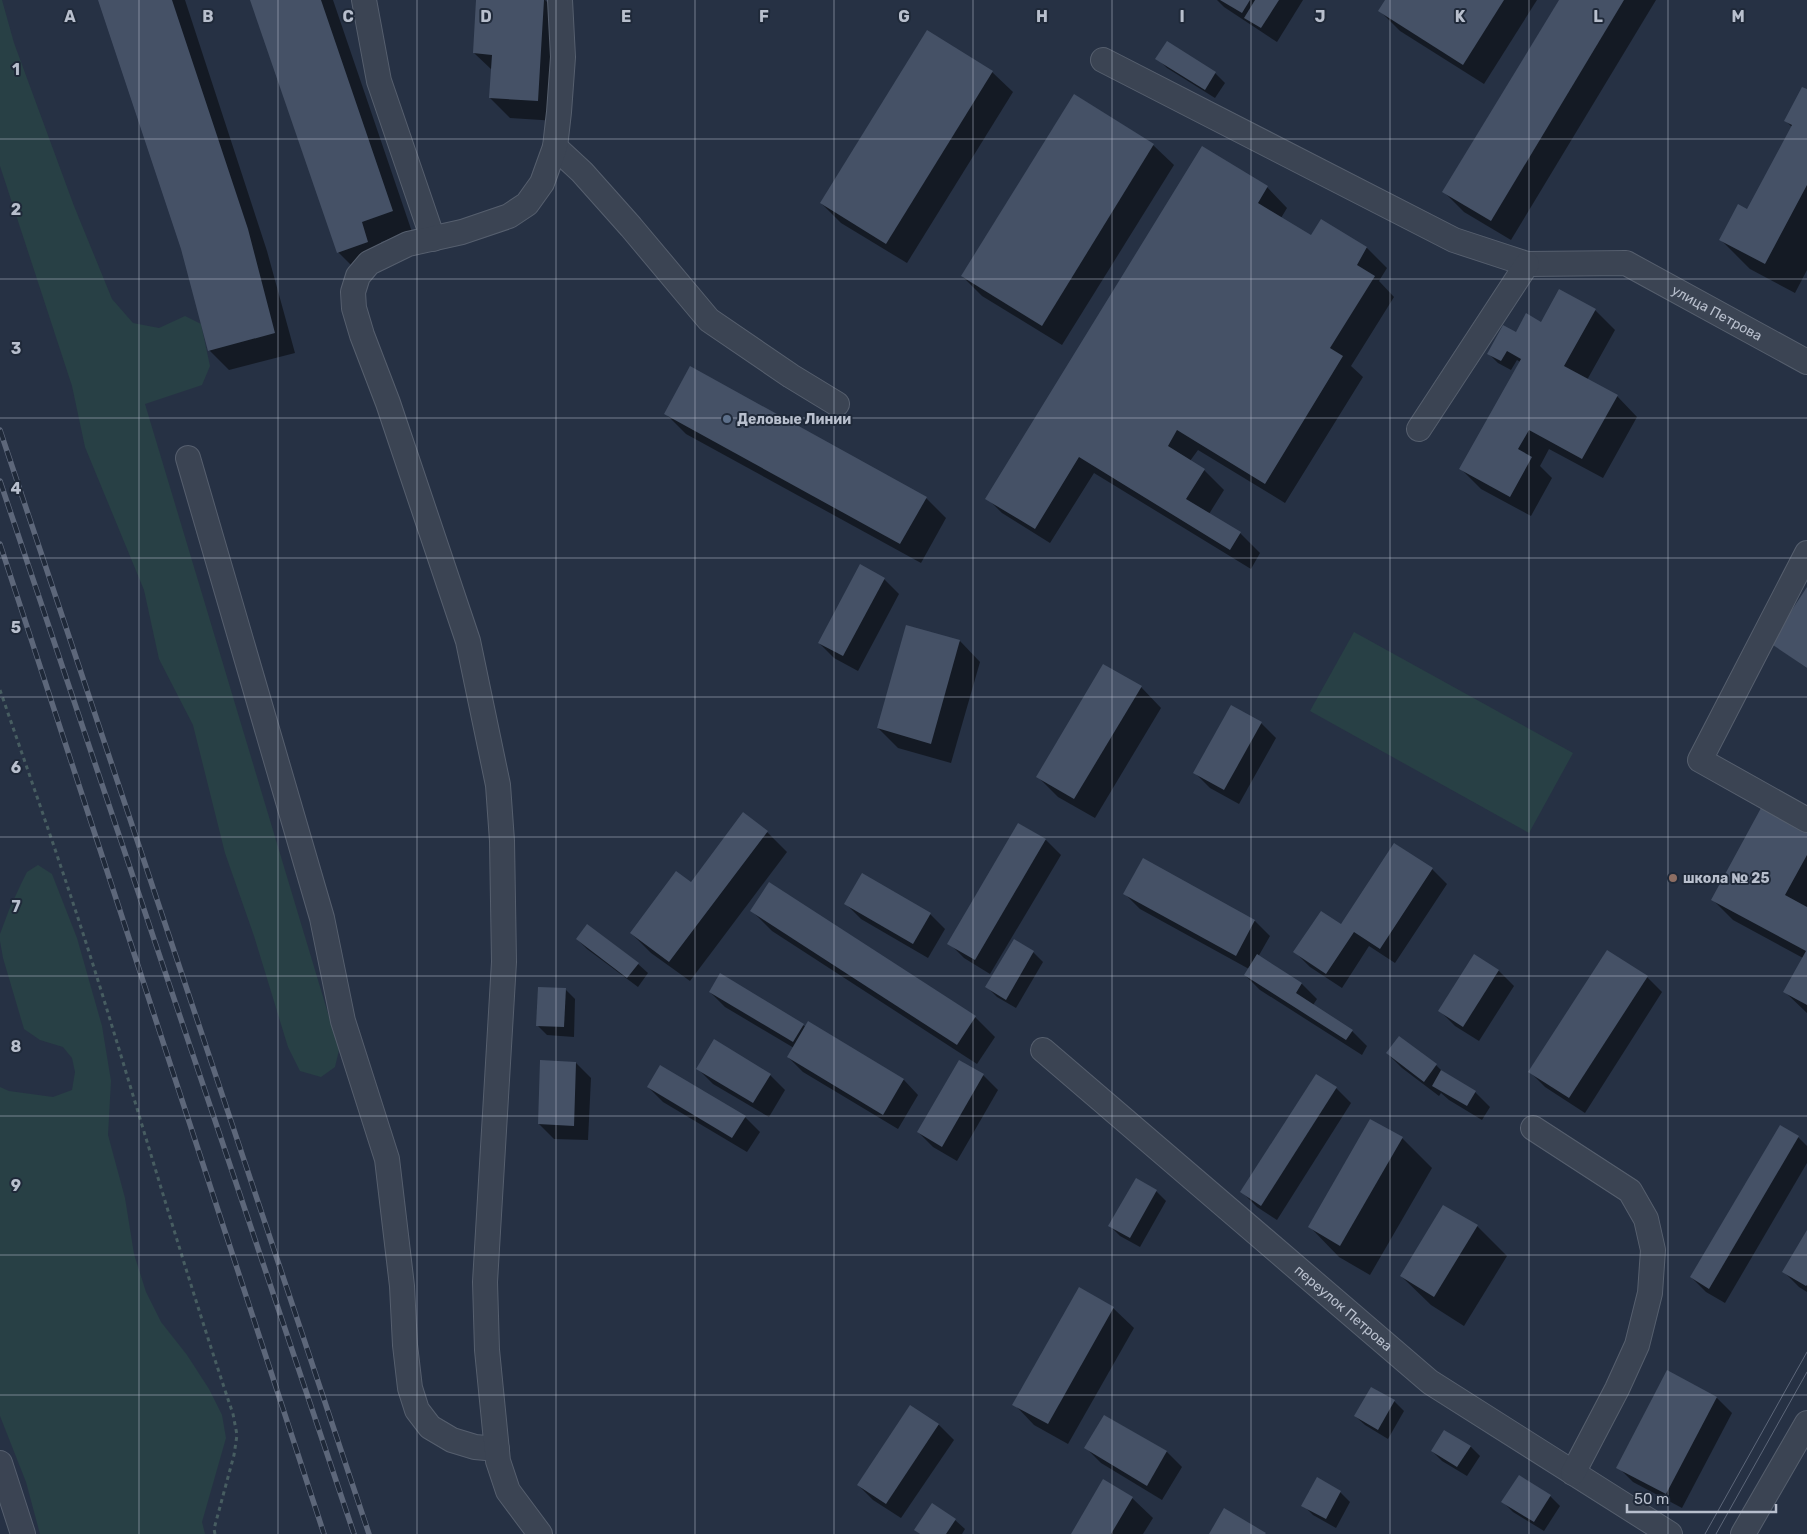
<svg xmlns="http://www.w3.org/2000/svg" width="1807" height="1534" font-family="Rubik,sans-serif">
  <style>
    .green { fill: #284045 }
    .shadow { fill: #0007 }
    .building { fill: #455166 }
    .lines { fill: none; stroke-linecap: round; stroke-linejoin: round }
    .minor-casing { stroke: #565f6e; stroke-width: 26 }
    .path { stroke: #475d61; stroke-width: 3; stroke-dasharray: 4 4; stroke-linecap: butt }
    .minor { stroke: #3b4453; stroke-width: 24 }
    .tram { stroke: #5d677a; stroke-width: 1 }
    .rail-casing { stroke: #5d677a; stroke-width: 5.5 }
    .rail { stroke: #1f2939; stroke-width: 4; stroke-dasharray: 11; stroke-linecap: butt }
    .grid { fill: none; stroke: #b8bfcd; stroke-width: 1; stroke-opacity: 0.55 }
    .service-dot { fill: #5c6f8a; stroke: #1f2939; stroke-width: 2 }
    .education-dot { fill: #8d6e63; stroke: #1f2939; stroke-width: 2 }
    .labels { text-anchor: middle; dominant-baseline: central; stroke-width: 4; stroke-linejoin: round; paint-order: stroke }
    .street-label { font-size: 14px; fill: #b8bfcd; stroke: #1f2939 }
    .poi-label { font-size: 14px; font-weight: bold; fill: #b8bfcd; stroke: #1f2939; text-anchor: start }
    .grid-label { font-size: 16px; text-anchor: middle; font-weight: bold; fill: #b8bfcd; stroke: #1f2939; stroke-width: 4; stroke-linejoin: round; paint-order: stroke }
  </style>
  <rect width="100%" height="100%" fill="#263144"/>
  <g class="green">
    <path d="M0,0H2L14,43L74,206L112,299L133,323L159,328L185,316L201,324L210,366L202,385L145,404L339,1050L335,1067L321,1077L300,1071L288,1047L254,936L225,853L193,725L159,659L144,590L85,447L72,386L0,166Z"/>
    <path d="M1354,632L1573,753L1529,833L1310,711Z"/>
    <path d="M38,865L52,874L77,938L102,1026L111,1081L108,1135L125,1198L134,1254L146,1292L161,1322L187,1355L209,1389L222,1415L226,1438L202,1522L205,1534H40L26,1482L0,1416V1087L9,1091L53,1097L72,1090L75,1072L72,1058L63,1047L40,1040L24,1029L3,958L0,941V934L9,910L21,884L27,872Z"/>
  </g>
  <g class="shadow">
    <path d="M100,0H185L267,251L295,353L229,370L209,350L182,249Z"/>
    <path d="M252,0H333L412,232L381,242L388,262L358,272L338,252Z"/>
    <path d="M478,0H545L564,19L557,121L510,118L490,98L492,70L474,53Z"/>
    <path d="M1217,0H1303L1277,42L1224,7Z"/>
    <path d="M1387,0H1537L1484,84L1400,31L1380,11Z"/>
    <path d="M1560,0H1656L1511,240L1464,212L1444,192Z"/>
    <path d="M927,32L992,72L1013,92L907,263L841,223L821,203Z"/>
    <path d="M1157,58L1215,73L1225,83L1215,98L1167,68Z"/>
    <path d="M1807,91V270L1795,293L1750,269L1721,240L1748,210L1792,127L1785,120Z"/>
    <path d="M1074,96L1153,145L1174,165L1062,345L982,296L962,276Z"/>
    <path d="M1267,187L1287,208L1281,218L1311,237L1321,220L1367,248L1387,268L1379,281L1394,297L1351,366L1363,377L1285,503L1198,450L1190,461L1204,470L1224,490L1209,514L1240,533L1260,553L1251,569L1094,473L1050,543L1002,513L987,498Z"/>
    <path d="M1595,310L1615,330L1587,380L1617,396L1637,417L1603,478L1549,449L1540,466L1552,478L1531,516L1481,489L1461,469L1520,362L1517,360L1511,370L1498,363L1489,354L1516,334L1540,323Z"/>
    <path d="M666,414L926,498L946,518L921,563L686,434Z"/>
    <path d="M884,579L899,594L858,671L834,658L819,643Z"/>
    <path d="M1807,589V668L1771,643Z"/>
    <path d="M960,641L980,662L951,763L898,748L878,728Z"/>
    <path d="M1141,687L1161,708L1095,818L1058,797L1038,777Z"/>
    <path d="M1261,723L1276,738L1239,804L1210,788L1195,773Z"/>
    <path d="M1019,824L1046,840L1061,855L990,974L964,958L949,943Z"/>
    <path d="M767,832L787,852L690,981L651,953L631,933Z"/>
    <path d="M1807,834V1013L1785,992L1803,958L1733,920L1713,900Z"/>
    <path d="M1395,844L1432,869L1447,884L1395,963L1369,946L1342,988L1310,967L1295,952L1341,925Z"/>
    <path d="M1144,860L1255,921L1270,936L1258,957L1302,984L1317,999L1313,1005L1352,1031L1367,1046L1362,1055L1260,990L1245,975L1249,969L1140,909L1125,894Z"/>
    <path d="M846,904L930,914L945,929L928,958L861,919Z"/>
    <path d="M752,911L975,1017L995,1037L977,1064L772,931Z"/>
    <path d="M577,939L638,964L648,973L638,987L587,949Z"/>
    <path d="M1014,941L1033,952L1043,962L1016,1008L997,997L987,987Z"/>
    <path d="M1474,956L1499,971L1514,986L1479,1041L1455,1026L1440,1011Z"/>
    <path d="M720,975L806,1027L809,1023L904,1080L918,1095L898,1129L803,1072L788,1057L794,1048L725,1007L710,992Z"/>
    <path d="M1647,977L1662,992L1585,1113L1545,1087L1530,1072Z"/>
    <path d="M565,989L575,999L574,1037L547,1035L537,1025Z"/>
    <path d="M1399,1038L1436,1065L1445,1074L1475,1092L1490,1107L1482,1120L1449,1100L1441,1093L1439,1096L1402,1068L1387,1053Z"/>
    <path d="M960,1062L983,1075L998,1090L957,1161L933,1147L918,1132Z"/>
    <path d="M576,1063L591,1078L588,1140L554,1139L539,1124Z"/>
    <path d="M698,1069L770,1075L785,1090L769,1117L713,1084Z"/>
    <path d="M1316,1075L1336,1088L1351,1103L1277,1220L1257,1207L1242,1192Z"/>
    <path d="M648,1087L745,1117L760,1132L747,1152L663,1102Z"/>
    <path d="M1780,1127L1798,1137L1807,1146V1163L1725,1303L1706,1292L1691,1277Z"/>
    <path d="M1402,1138L1432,1168L1370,1275L1339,1257L1310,1227Z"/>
    <path d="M1156,1191L1166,1201L1140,1247L1120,1236L1110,1226Z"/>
    <path d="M1477,1226L1507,1256L1464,1326L1431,1305L1401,1276Z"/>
    <path d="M1807,1232V1292L1799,1287L1784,1272Z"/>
    <path d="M1079,1289L1113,1308L1134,1328L1068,1444L1034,1425L1014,1404Z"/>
    <path d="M1668,1372L1717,1398L1732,1413L1682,1508L1633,1482L1618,1467Z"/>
    <path d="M1394,1401L1404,1411L1388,1439L1365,1425L1355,1416Z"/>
    <path d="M910,1407L939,1425L954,1440L901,1518L873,1500L858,1485Z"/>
    <path d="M1105,1416L1167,1452L1182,1467L1162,1500L1101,1463L1086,1448Z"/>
    <path d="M1470,1446L1480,1456L1467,1476L1442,1461L1432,1451Z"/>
    <path d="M1104,1481L1132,1498L1153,1518L1143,1534H1073Z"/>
    <path d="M1340,1492L1350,1502L1336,1528L1313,1515L1303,1505Z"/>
    <path d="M1550,1496L1560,1506L1544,1531L1513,1512L1503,1502Z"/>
    <path d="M955,1520L965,1529L962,1534H920L915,1530Z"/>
  </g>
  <g class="building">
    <path d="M98,0H172L248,229L275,333L208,351L181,249Z"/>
    <path d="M250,0H321L393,211L362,222L368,242L337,253Z"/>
    <path d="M476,0H544L538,101L489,98L492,55L473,53Z"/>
    <path d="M1220,0H1250L1242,13Z"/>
    <path d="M1255,0H1279L1261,28L1244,18Z"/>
    <path d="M1385,0H1504L1463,65L1378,11Z"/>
    <path d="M1559,0H1624L1491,221L1442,192Z"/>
    <path d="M927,30L993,71L886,244L820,203Z"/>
    <path d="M1167,41L1216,72L1205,90L1155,59Z"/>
    <path d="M1802,87L1807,89V185L1765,264L1719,240L1738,204L1747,209L1792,125L1784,121Z"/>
    <path d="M1074,94L1154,144L1042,326L961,276Z"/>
    <path d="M1202,146L1268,186L1258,203L1311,235L1321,219L1367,247L1357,265L1375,276L1330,348L1343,356L1265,484L1177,430L1168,446L1205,469L1186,499L1241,532L1230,550L1079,457L1035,529L985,499Z"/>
    <path d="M1559,289L1596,309L1564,366L1618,395L1582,459L1529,430L1518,449L1532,457L1510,497L1459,469L1521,359L1507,351L1501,361L1487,354L1503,325L1516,332L1526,313L1541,322Z"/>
    <path d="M690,366L927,497L900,544L664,414Z"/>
    <path d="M860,564L885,578L843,656L818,643Z"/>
    <path d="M1807,587V668L1770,643Z"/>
    <path d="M906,625L960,640L931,744L877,728Z"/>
    <path d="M1103,664L1142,686L1074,799L1036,777Z"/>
    <path d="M1231,705L1262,722L1224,790L1193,773Z"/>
    <path d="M1761,808L1807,833V855L1785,895L1807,907V1005L1783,992L1806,951L1711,900Z"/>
    <path d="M743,812L768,831L669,962L630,933L676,871L691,882Z"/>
    <path d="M1018,823L1046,839L975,960L947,944Z"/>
    <path d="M1394,843L1433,868L1380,949L1354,932L1326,974L1293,952L1321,911L1341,924Z"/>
    <path d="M1143,858L1255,920L1236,956L1123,894Z"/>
    <path d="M862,873L931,913L913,944L844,904Z"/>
    <path d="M769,882L976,1016L957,1045L750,911Z"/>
    <path d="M587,924L639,963L627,978L576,939Z"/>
    <path d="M1014,939L1034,951L1006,1000L985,987Z"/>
    <path d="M1607,950L1648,976L1569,1098L1528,1072Z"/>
    <path d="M1257,954L1302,983L1296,993L1353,1030L1346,1040L1244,975Z"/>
    <path d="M1474,954L1499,970L1463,1027L1438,1011Z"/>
    <path d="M720,973L804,1024L793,1042L709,992Z"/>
    <path d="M538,987L566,988L564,1027L536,1026Z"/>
    <path d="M808,1021L904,1079L883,1115L787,1057Z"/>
    <path d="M1399,1036L1437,1064L1424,1082L1386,1053Z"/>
    <path d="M714,1039L771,1074L753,1103L696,1069Z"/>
    <path d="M540,1060L576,1062L574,1126L538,1124Z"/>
    <path d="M959,1060L984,1074L942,1147L917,1132Z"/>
    <path d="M660,1065L746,1116L732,1138L647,1087Z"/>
    <path d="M1441,1070L1476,1091L1467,1106L1432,1086Z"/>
    <path d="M1316,1074L1337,1087L1261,1206L1240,1192Z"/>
    <path d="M1370,1119L1403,1137L1340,1246L1308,1227Z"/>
    <path d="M1780,1125L1799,1136L1709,1289L1690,1277Z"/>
    <path d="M1136,1178L1157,1190L1130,1238L1108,1226Z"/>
    <path d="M1443,1205L1478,1225L1434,1297L1400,1276Z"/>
    <path d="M1807,1230V1285L1806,1286L1782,1272Z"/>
    <path d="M1079,1287L1114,1307L1048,1424L1012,1405Z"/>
    <path d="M1667,1370L1717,1397L1666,1494L1616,1468Z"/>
    <path d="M1371,1387L1395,1400L1378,1430L1354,1416Z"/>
    <path d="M910,1405L939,1424L886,1504L857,1485Z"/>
    <path d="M1104,1415L1167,1451L1147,1486L1084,1448Z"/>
    <path d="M1444,1430L1471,1446L1457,1467L1431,1451Z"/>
    <path d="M1519,1475L1551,1495L1534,1522L1501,1502Z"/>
    <path d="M1317,1477L1341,1491L1326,1519L1301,1506Z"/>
    <path d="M1103,1479L1133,1497L1111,1534H1071Z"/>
    <path d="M932,1503L956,1519L946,1534H920L914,1530Z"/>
    <path d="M1224,1508L1266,1533L1265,1534H1209Z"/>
  </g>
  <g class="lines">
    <defs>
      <g id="minor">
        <path d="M364,0L379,81L433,239"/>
        <path id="s1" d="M1103,60L1454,240L1527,264L1626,263L1807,362"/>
        <path d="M555,147L582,172L631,227L709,320L791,376L837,404"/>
        <path d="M1419,429L1527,264"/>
        <path d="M188,458L322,918L343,1021L387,1159L402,1286L405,1345L410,1388L417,1410L430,1427L452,1440L475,1447L497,1449"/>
        <path d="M1807,553L1700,760L1807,820"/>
        <path id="s2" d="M1043,1050L1430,1382L1670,1534"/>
        <path d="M1533,1128L1630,1191L1646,1219L1653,1250L1650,1293L1637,1345L1617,1389L1573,1473"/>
        <path d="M0,1463L23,1534"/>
        <path d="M540,1534L508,1491L498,1461L487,1350L485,1282L504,962L502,841L498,785L468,641L388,403L362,335L354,308L353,292L358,276L369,263L408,244L462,232L509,216L527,204L542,183L555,147L559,112L563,57L560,0"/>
        <path d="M1743,1534L1807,1423"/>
      </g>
    </defs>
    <use href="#minor" class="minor-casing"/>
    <path class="path" d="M0,690C37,797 75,904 108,1013C149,1147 188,1281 233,1414L237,1435L234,1455L214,1529L215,1534"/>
    <use href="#minor" class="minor"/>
    <g class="tram">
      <path d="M1705,1534L1807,1352"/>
      <path d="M1716,1534L1807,1372"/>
    </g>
    <defs>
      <g id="rail">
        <path d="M0,430L369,1534"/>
        <path d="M0,481L354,1534"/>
        <path d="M0,544L324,1534"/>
      </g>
    </defs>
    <use href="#rail" class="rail-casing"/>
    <use href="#rail" class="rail"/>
  </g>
  <path class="grid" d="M139,0V1534M278,0V1534M417,0V1534M556,0V1534M695,0V1534M834,0V1534M973,0V1534M1112,0V1534M1251,0V1534M1390,0V1534M1529,0V1534M1668,0V1534M0,139H1807M0,279H1807M0,418H1807M0,558H1807M0,697H1807M0,837H1807M0,976H1807M0,1116H1807M0,1255H1807M0,1395H1807"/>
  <circle class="service-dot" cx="727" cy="419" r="5"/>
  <circle class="education-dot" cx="1673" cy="878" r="5"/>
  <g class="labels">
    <g class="street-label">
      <text stroke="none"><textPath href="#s1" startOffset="674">улица Петрова</textPath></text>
      <text stroke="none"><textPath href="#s2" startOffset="396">переулок Петрова</textPath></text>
    </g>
    <g class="poi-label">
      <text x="737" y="419">Деловые Линии</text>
      <text x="1683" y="878">школа № 25</text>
    </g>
  </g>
  <g class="grid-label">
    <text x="70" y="22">A</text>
    <text x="208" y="22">B</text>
    <text x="348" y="22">C</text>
    <text x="486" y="22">D</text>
    <text x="626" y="22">E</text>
    <text x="764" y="22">F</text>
    <text x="904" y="22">G</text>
    <text x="1042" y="22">H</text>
    <text x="1182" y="22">I</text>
    <text x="1320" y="22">J</text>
    <text x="1460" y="22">K</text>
    <text x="1598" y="22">L</text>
    <text x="1738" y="22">M</text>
    <text x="16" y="75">1</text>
    <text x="16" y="215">2</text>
    <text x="16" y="354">3</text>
    <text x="16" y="494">4</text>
    <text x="16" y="633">5</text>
    <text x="16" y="773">6</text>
    <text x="16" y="912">7</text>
    <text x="16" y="1052">8</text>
    <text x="16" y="1191">9</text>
  </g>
  <path d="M1627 1504v8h149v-8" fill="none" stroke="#b8bfcd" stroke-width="2.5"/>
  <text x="1634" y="1504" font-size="15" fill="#b8bfcd" stroke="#1f2939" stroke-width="4" paint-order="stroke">50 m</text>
</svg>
